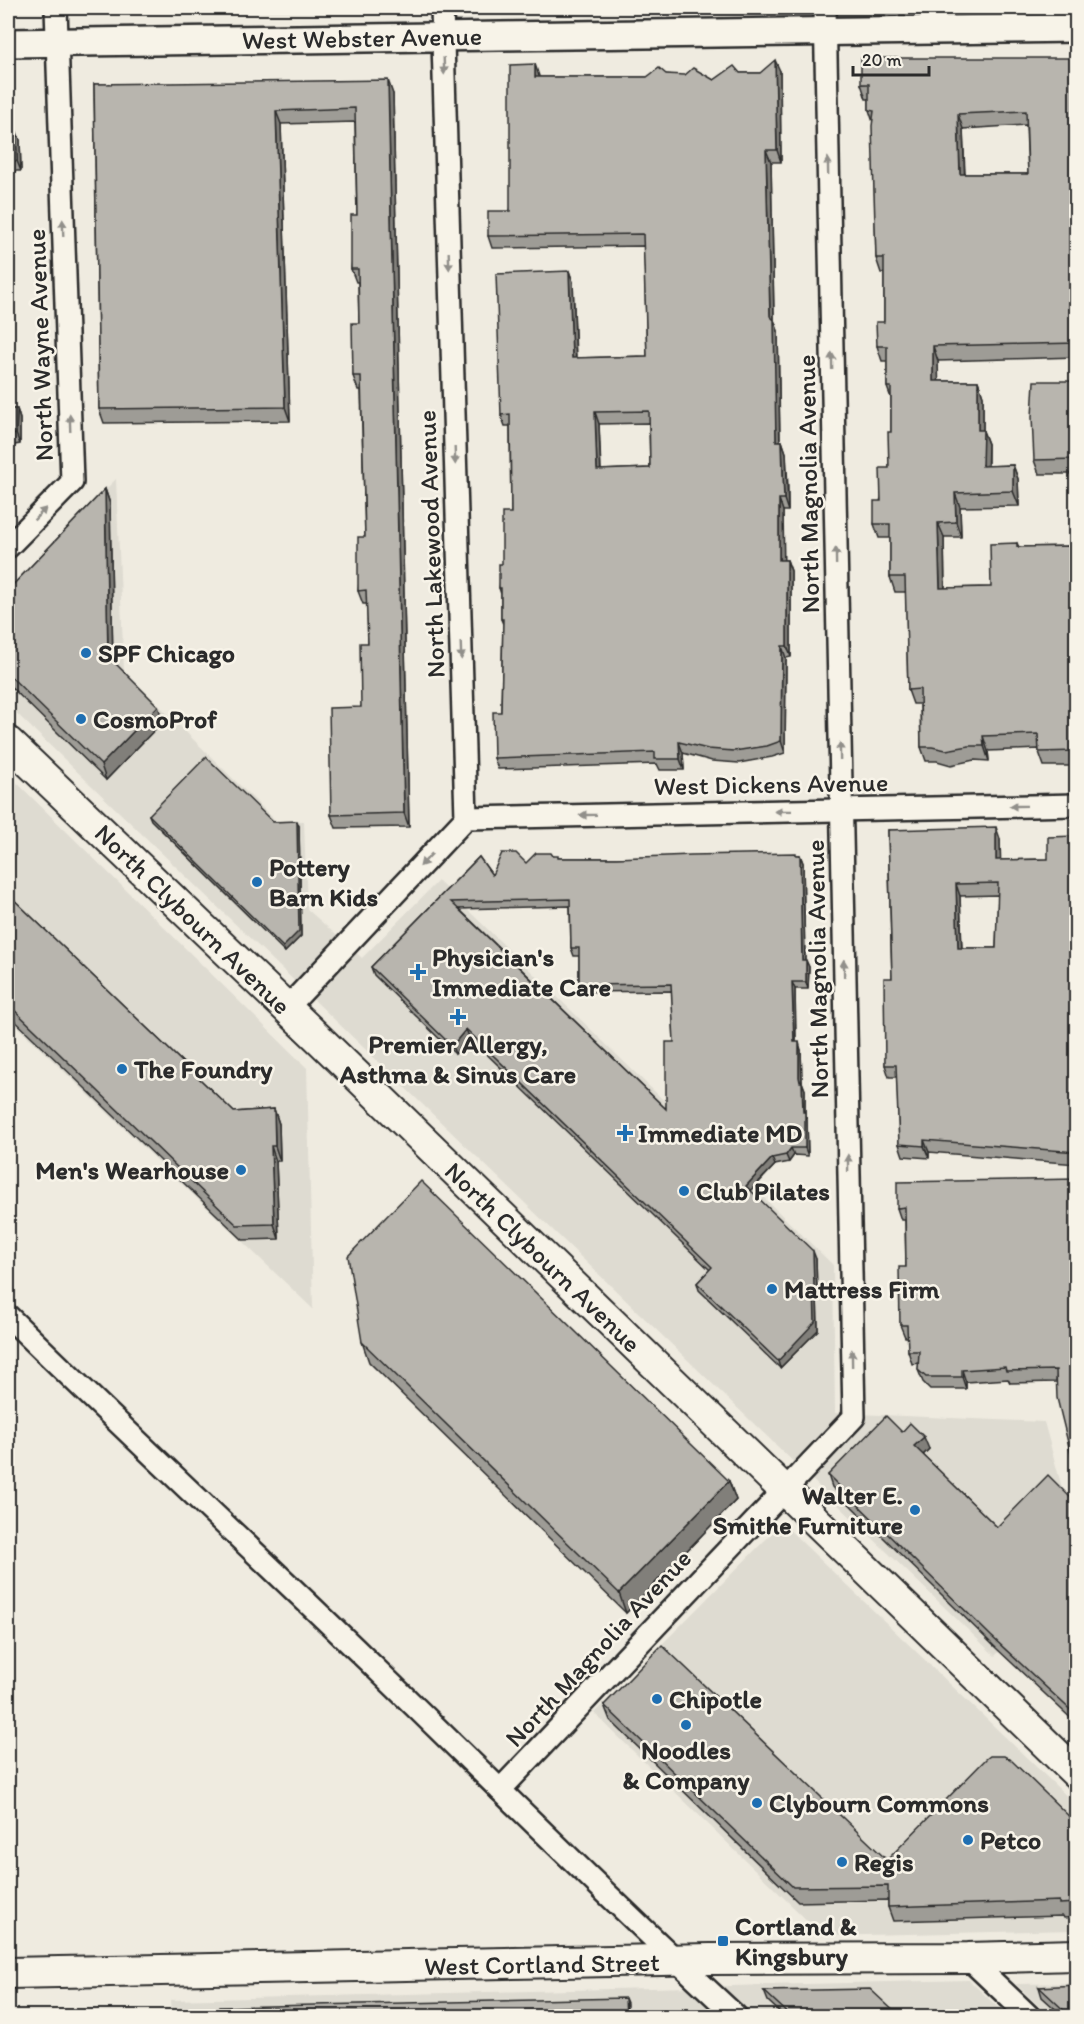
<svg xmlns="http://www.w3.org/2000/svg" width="1084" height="2024" font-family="Itim,sans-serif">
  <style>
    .built { fill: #dedbd1 }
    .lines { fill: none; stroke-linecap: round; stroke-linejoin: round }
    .minor-casing { stroke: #2b2b2b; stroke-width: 26 }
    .tertiary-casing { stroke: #2b2b2b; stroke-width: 32 }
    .secondary-casing { stroke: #2b2b2b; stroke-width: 34 }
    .minor { stroke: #f7f3e8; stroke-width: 21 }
    .tertiary { stroke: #f7f3e8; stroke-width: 27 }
    .secondary { stroke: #f7f3e8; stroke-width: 30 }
    .wall { fill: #9e9c96; stroke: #2b2b2b; stroke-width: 1.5; fill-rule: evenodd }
    .shaded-wall { fill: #817f7a; stroke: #2b2b2b; stroke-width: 1.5 }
    .building { fill: #b8b5ae; stroke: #2b2b2b; stroke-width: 1.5; fill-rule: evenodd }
    .oneway { fill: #918f8a }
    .poi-dot { fill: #1f6fb2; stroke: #f7f3e8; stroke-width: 2 }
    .labels { text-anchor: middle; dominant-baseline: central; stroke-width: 5; stroke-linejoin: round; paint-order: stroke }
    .street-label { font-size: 26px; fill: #2b2b2b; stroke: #f7f3e8 }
    .poi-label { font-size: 26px; font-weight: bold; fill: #2b2b2b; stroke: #f7f3e8; text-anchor: start }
  </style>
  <rect width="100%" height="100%" fill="#efebe0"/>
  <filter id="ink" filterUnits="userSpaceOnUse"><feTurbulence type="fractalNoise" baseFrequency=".0167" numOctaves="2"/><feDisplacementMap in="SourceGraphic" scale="12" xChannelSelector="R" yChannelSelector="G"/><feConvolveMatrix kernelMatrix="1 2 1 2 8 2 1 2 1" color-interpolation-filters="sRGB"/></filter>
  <g filter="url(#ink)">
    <g class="built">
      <path d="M116,479L124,671L275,820L304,821L307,909L362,958L438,881L833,1265L835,1413L1044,1422L1076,1539V1571L995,1656L8,705V588Z"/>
      <path d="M8,774L307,1068L313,1309L8,1018Z"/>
      <path d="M782,1523L1076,1805V1930L823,1936L594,1713Z"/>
      <path d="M969,1980L1007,2016H171L170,2000Z"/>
      <path d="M1076,1983V2016H1049L1016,1984Z"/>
    </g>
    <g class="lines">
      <defs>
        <g id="minor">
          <path d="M8,547L72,482L56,8"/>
          <path d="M466,818L1076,805"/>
          <path d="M287,1008L466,818L442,8"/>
          <path d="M8,1316C126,1432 248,1545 367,1660C490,1779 610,1900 736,2016"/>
          <path d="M500,1790L854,1417L825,8"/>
          <path d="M968,1958L1029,2016"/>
        </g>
        <path id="tertiary" d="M8,43L1076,28"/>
        <g id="secondary">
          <path d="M8,742L317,1037L1076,1773"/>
          <path d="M8,1973L710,1959L968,1958L1076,1955"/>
        </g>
      </defs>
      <use href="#minor" class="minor-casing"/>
      <use href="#tertiary" class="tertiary-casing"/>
      <use href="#secondary" class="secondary-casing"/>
      <use href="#minor" class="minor"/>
      <use href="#tertiary" class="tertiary"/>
      <use href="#secondary" class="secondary"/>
    </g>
    <g class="wall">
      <path d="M1077,55V357L938,361V381H978L983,396V431L988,444V466L1013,465L1018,479L1019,506L960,507L961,537H944L945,588L991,587L1017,543L1019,547L1077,546V766H1044L1039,752V749L988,751L989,761L974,760L951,765L937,761H926L921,747L920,704H913L908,690L906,592H895L890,577V538H879L874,524L889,468L891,432V398L887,387V361H882L877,346L884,322V273H881L876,258L873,122L869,110V99H866L861,84L1073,58ZM1026,125L1028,174H965L963,129Z"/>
      <path d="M780,71L781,162H771L774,320L778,331L780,441H782L786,453L788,487V511H783V560H787L791,571V657L786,658L785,753L772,757L739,763L712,761L683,753L684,770H660L657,764L498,769L494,758L501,712L503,624L501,619V594L499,588L511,513L510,426H505L501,415L569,271L573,282L576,358L647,356L644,246L492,248L488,236L510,211L539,77H647L666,74L714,80L740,73H760ZM649,423L650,468L601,470L599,424Z"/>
      <path d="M94,84L393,94L409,827L336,828L331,815L361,707L368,643L367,604H363L358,591L365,537L361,390H358L353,376L359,323L358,282H356L351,269L357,215L355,122L281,124L290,421L104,423L99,409Z"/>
      <path d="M8,130L20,140L21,171H8Z"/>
      <path d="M1077,381V474H1039L1034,460Z"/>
      <path d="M8,389L9,394L10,409H17L20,419V444L8,446Z"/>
      <path d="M105,489L110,504L113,662L163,721L106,780L8,684V590Z"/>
      <path d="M149,815L273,822L299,826L301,936L285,952L151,820Z"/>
      <path d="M888,830L1000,839V860L1048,859L1077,836V1164L929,1152V1158L903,1156L899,1144L897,1077H889L885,1065L892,978ZM998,895L996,948H962L960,896Z"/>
      <path d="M800,855L803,863L805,960L809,967L808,989H795L796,1042L801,1050L802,1082L805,1090V1115L807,1120L808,1156L794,1155L789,1162L775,1165L751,1191L816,1259L818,1330L780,1368L699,1290L697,1283L710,1270L469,1037L455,1054L374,975L371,967L479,857L492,875L526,863L553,856L559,858H616ZM570,906L571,948L574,956H579V985L582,992L672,991L674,1042L666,1109L459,909Z"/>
      <path d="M8,894L234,1112L274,1109L279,1124L280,1161H276L279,1239L243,1240L8,1014Z"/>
      <path d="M1077,1179L1056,1382L1010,1383L1008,1379L966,1382V1389H930L923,1382L918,1370L919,1363L912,1364L908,1351V1337H905L900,1325L906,1267L905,1220H901L897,1208Z"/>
      <path d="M362,1342L729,1481L736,1500L626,1613L369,1362Z"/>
      <path d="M902,1432L929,1449L923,1455L997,1527L1077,1504V1724L996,1648L832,1487L828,1475Z"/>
      <path d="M604,1705L887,1860L1077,1824V1917L1064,1918L1063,1916L893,1921L888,1907V1900L798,1902L610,1720Z"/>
      <path d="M1039,1987L1077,2016H1063L1042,1997Z"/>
      <path d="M764,1991L899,2016H784L768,2001Z"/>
    </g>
    <g class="shaded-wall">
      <path d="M775,60L780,71L781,162L777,150Z"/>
      <path d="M535,64L539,76V88L535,77Z"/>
      <path d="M388,80L393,94L409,827L404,813Z"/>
      <path d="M276,111L281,124L290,421L285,407Z"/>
      <path d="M958,114L963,129L965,188L960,174Z"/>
      <path d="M16,130L20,140L21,171L17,161Z"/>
      <path d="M766,150L771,162L774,320L778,331L780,453L776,441L770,316Z"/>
      <path d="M569,271L573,282L576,369L572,358Z"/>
      <path d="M8,332V335L10,370L8,372Z"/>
      <path d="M933,346L938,361L939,396L933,381Z"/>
      <path d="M978,381L983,396V431L988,444L987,480L982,466L978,430Z"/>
      <path d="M8,389L9,394L11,419L8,409Z"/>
      <path d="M17,409L20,419V444L16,434Z"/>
      <path d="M595,412L599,424L601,481L597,470Z"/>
      <path d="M782,441L786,453L788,511L784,499Z"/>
      <path d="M10,458L14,468L13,480L8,484V471Z"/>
      <path d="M1013,465L1018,479L1019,506L1013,491Z"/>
      <path d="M105,489L110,504L113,671L108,656Z"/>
      <path d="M955,493L960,507L961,537L956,522Z"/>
      <path d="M779,499L783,511L784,571L779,560Z"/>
      <path d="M938,523L944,537L945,603L940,588Z"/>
      <path d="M787,560L791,571V657L787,646Z"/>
      <path d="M782,646L786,658L785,753L781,741Z"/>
      <path d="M158,706L163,721L106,780L101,765Z"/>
      <path d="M983,736L988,751L989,761L984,746Z"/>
      <path d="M679,742L683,753L684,770L680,759Z"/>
      <path d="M297,821L299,826L301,936L285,952L283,947Z"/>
      <path d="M996,827L1000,839L1001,872L996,860Z"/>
      <path d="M800,855L803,863L805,967L802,960Z"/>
      <path d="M956,884L960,896L962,960L958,948Z"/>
      <path d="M806,960L809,967L808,989L806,982Z"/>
      <path d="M792,982L795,989L796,1050L794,1042Z"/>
      <path d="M466,1029L469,1037L455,1054L452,1046Z"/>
      <path d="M799,1042L801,1050L802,1084L800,1082L799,1077Z"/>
      <path d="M802,1082L805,1090V1115L807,1120L808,1156L805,1148Z"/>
      <path d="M274,1109L279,1124L280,1161L275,1146Z"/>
      <path d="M924,1140L929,1152V1158L924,1146Z"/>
      <path d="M271,1146L276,1161L279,1239L274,1224Z"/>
      <path d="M791,1148L794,1155L789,1162L786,1155Z"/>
      <path d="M772,1158L775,1165L748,1193L746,1186Z"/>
      <path d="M813,1251L816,1259L818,1330L780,1368L778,1361Z"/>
      <path d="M962,1370L966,1382V1389L962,1377Z"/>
      <path d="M924,1437L929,1449L919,1459L914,1446Z"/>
      <path d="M729,1481L736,1500L626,1613L619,1593Z"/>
      <path d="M625,1998L627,2003V2016H626Z"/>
    </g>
    <g class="building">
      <path d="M1075,55H1077V343L933,346V381H978V430H983L982,466L1013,465V491L955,493L956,522L938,523L940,588L991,587L990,544L1017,543V547L1077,546V751L1039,752L1038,734L983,736L984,746H969L946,750L932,747H921L920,689L908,690L905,577H890V524H874V501H881L880,468H889L888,432H891V387H887V346H877L876,322H884V258H876L872,126L874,111L869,110V84H861V58H1073ZM1026,111L1028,174H960L958,114Z"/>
      <path d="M775,60L777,150H766L770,316L774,320L776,441H782L783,475L784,499H779V560H787V646H782L781,741L767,746L734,751L708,749L679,742L680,759H655V752L494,758L493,712H501L503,619H501V588H499V564H502V513H511L510,414L501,415L496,274L569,271L572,358L647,356L643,234L488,236V211H510V65L535,64V77H647L659,68L666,74L685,75L693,68L714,80L734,66L740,73H760ZM649,411L650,468L597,470L595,412Z"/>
      <path d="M388,80L404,813L331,815L329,708L361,707L360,643H368L366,590L358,591V537H365L361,376H353L352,323H359L358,269H351V215H357L355,108L276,111L285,407L99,409L94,84Z"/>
      <path d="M8,130H16L17,161H8Z"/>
      <path d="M1034,381H1077V459L1034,460L1032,417Z"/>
      <path d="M8,408V409H17L16,434L8,436Z"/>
      <path d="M8,455L10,458L9,470L8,471Z"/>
      <path d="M105,489L108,656L158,706L101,765L8,674V590Z"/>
      <path d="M206,757L273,822L297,821L299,931L283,947L149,815Z"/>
      <path d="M996,827V860L1048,859V837L1077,836V1152L924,1140V1146L899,1144L896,1065H885L884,978H892L888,830ZM998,883L996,948H958L956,884Z"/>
      <path d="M502,853H516L526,863L536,853H551L553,856H558V858H616L691,855L796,853V855H800L802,960H806V982H792L794,1042H799V1077L800,1082H802L803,1112H805V1148H791L786,1155L772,1158L746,1186L813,1251L815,1322L778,1361L697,1283L712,1267L466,1029L452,1046L371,967L479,857L492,875ZM570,899L571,948H579V985L671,984L674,1042H666V1109L451,902Z"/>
      <path d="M8,894L234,1112L274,1109L275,1146H271L274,1224L237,1225L8,1004Z"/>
      <path d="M1077,1179V1479L1057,1398L1056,1370L1006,1371L1005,1367L962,1370V1377H926L918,1370L919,1351H908L907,1325H900L899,1267H906L905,1207L897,1208V1182Z"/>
      <path d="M421,1181L729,1481L619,1593L362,1342L348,1256Z"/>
      <path d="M886,1416L902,1432L910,1423L924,1437L914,1446L997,1527L1048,1475L1077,1504V1716L991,1636L828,1475Z"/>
      <path d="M662,1645L887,1860L986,1759L990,1756H1004L1010,1759L1077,1824V1903L1059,1904V1901L888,1907V1886L793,1887L604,1705Z"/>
      <path d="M1077,1985V2016H1070L1039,1987Z"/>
      <path d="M870,1989L899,2016H791L764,1991Z"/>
      <path d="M625,1998L626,2016H220L219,2007Z"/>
    </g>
    <defs><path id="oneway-solid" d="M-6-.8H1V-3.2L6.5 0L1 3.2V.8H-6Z" transform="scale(1.5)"/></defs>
    <g class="oneway">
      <use href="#oneway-solid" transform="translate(444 66) rotate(88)"/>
      <use href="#oneway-solid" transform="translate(828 166) rotate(-91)"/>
      <use href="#oneway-solid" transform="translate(63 228) rotate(-92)"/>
      <use href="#oneway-solid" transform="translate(449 261) rotate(88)"/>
      <use href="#oneway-solid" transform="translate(832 361) rotate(-91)"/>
      <use href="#oneway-solid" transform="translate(70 423) rotate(-92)"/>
      <use href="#oneway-solid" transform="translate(455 456) rotate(88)"/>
      <use href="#oneway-solid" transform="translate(40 514) rotate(-45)"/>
      <use href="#oneway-solid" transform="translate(836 556) rotate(-91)"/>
      <use href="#oneway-solid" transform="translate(461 651) rotate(88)"/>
      <use href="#oneway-solid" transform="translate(840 751) rotate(-91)"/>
      <use href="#oneway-solid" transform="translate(1018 806) rotate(179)"/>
      <use href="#oneway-solid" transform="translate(783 811) rotate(179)"/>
      <use href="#oneway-solid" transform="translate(588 815) rotate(179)"/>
      <use href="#oneway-solid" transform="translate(426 860) rotate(133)"/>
      <use href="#oneway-solid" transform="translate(844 968) rotate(-91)"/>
      <use href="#oneway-solid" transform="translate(848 1163) rotate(-91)"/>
      <use href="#oneway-solid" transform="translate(852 1358) rotate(-91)"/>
    </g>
  </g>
  <g class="poi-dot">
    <circle cx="86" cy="653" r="6"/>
    <circle cx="81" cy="719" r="6"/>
    <circle cx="257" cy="882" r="6"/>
    <path d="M415 963h6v6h6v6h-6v6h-6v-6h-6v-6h6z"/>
    <path d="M455 1008h6v6h6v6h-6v6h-6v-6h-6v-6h6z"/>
    <circle cx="122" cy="1069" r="6"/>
    <path d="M622 1124h6v6h6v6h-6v6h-6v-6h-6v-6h6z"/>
    <circle cx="241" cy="1170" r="6"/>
    <circle cx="684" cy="1191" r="6"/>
    <circle cx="772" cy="1289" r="6"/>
    <circle cx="915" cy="1510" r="6"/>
    <circle cx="657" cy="1699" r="6"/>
    <circle cx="686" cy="1725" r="6"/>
    <circle cx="757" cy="1803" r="6"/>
    <circle cx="968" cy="1840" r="6"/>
    <circle cx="842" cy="1862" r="6"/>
    <rect x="717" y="1935" width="12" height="12" rx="3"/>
  </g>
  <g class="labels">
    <g class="street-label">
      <text transform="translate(362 38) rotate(-1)">West Webster Avenue</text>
      <text transform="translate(40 345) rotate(-92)">North Wayne Avenue</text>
      <text transform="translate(808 484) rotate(-91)">North Magnolia Avenue</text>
      <text transform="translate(431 544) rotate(-92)">North Lakewood Avenue</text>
      <text transform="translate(771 784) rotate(-1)">West Dickens Avenue</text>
      <text transform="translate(193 919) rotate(44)">North Clybourn Avenue</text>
      <text transform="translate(817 969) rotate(-91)">North Magnolia Avenue</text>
      <text transform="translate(543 1257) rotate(44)">North Clybourn Avenue</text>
      <text transform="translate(598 1648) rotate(-47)">North Magnolia Avenue</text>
      <text transform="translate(542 1964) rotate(-1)">West Cortland Street</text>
    </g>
    <g class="poi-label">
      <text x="98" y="653">SPF Chicago</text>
      <text x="93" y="719">CosmoProf</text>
      <text x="269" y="867">Pottery<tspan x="269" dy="30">Barn Kids</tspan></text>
      <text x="432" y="957">Physician's<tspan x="432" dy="30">Immediate Care</tspan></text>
      <text x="458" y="1044" text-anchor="middle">Premier Allergy,<tspan x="458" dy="30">Asthma &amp; Sinus Care</tspan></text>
      <text x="134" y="1069">The Foundry</text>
      <text x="638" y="1133">Immediate MD</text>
      <text x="229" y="1170" text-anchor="end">Men's Wearhouse</text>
      <text x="696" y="1191">Club Pilates</text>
      <text x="784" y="1289">Mattress Firm</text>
      <text x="903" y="1495" text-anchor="end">Walter E.<tspan x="903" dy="30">Smithe Furniture</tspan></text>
      <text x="669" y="1699">Chipotle</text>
      <text x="686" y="1750" text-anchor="middle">Noodles<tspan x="686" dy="30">&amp; Company</tspan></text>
      <text x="769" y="1803">Clybourn Commons</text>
      <text x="980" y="1840">Petco</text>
      <text x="854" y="1862">Regis</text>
      <text x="735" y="1926">Cortland &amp;<tspan x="735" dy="30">Kingsbury</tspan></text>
    </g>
  </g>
  <rect width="1084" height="2024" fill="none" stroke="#f7f3e8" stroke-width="30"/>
  <rect x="15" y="15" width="1054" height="1994" fill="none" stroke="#2b2b2b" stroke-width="2" filter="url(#ink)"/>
  <path d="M853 66v9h76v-9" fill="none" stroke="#2b2b2b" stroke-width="3"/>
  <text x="862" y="66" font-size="18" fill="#2b2b2b" stroke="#f7f3e8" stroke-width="4.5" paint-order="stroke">20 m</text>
</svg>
